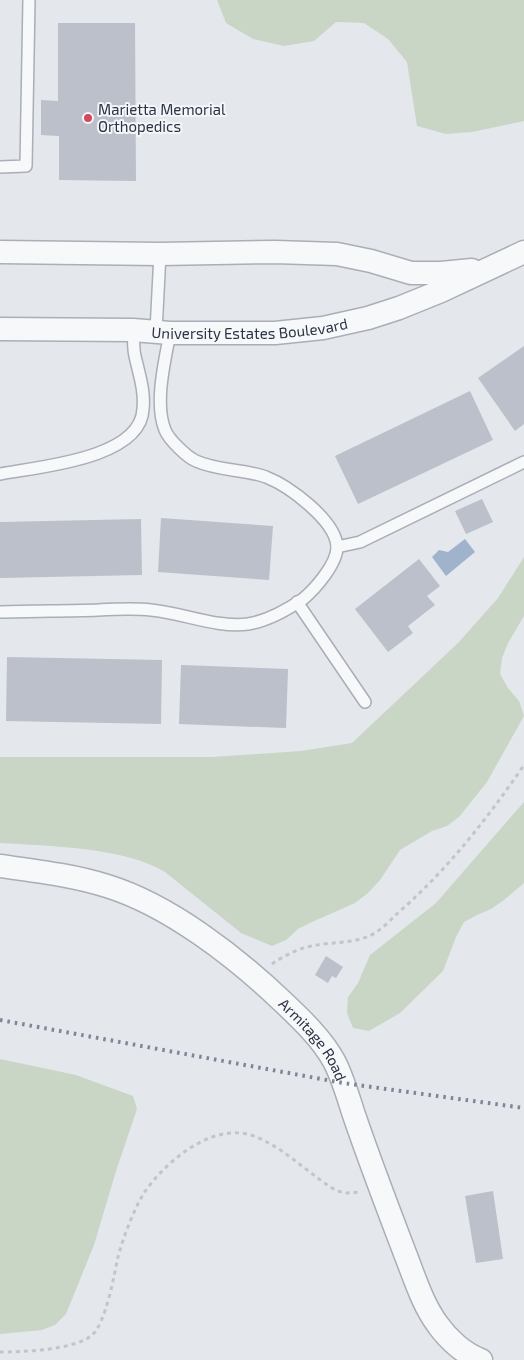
<svg xmlns="http://www.w3.org/2000/svg" width="524" height="1360" font-family="'Exo 2',sans-serif">
  <style>
    .green { fill: #c9d6c5 }
    .water { fill: #9fb4cc }
    .building { fill: #bbc0ca }
    .lines { fill: none; stroke-linecap: round; stroke-linejoin: round }
    .lane-casing { stroke: #a9aeb7; stroke-width: 14 }
    .street-casing { stroke: #a9aeb7; stroke-width: 25 }
    .path { stroke: #c2c5cb; stroke-width: 3; stroke-dasharray: 4 4; stroke-linecap: butt }
    .lane { stroke: #f7f8fa; stroke-width: 11 }
    .street { stroke: #f7f8fa; stroke-width: 22 }
    .rail { stroke: #7d8696; stroke-width: 4; stroke-dasharray: 2.5 5; stroke-linecap: butt }
    .poi-dot { fill: #d1495b; stroke: #f4f6f9; stroke-width: 2 }
    .labels { text-anchor: middle; dominant-baseline: central; stroke-width: 4; stroke-linejoin: round; paint-order: stroke }
    .poi-label { font-size: 15px; fill: #2b3445; stroke: #f4f6f9; text-anchor: start }
    .street-label { font-size: 15px; fill: #2b3445; stroke: #f4f6f9 }
  </style>
  <rect width="100%" height="100%" fill="#e4e7ec"/>
  <g class="green">
    <path d="M217,0H524V121L472,132L446,134L417,126L407,62L388,39L364,23L336,22L314,41L284,46L253,39L226,23Z"/>
    <path d="M524,557V616L508,643L502,658L500,674L508,688L519,701L524,716L487,782L459,817L447,826L432,831L400,850L380,880L368,893L355,903L312,922L298,929L286,940L272,946L241,933L165,872C124,847 48,846 0,843V757H212L301,751L352,743L458,643L498,598Z"/>
    <path d="M524,802V883L504,900L491,909L477,915L464,922L456,937L443,971L400,1013L369,1031L353,1028L347,1013L348,997L358,983L370,955L436,903Z"/>
    <path d="M0,1059L76,1075L133,1096L137,1109L116,1171L94,1245L66,1314L55,1325L42,1330L0,1334Z"/>
  </g>
  <path class="water" d="M465,539L475,552L446,576L432,557L439,550L448,552Z"/>
  <g class="building">
    <path d="M58,23H135L136,181L59,180V136L41,135V100L58,101Z"/>
    <path d="M524,346V424L515,431L478,378Z"/>
    <path d="M470,391L493,440L358,504L335,456Z"/>
    <path d="M482,499L493,522L466,534L455,511Z"/>
    <path d="M161,518L273,526L269,580L158,572Z"/>
    <path d="M141,519L142,575L0,578V522Z"/>
    <path d="M419,559L440,586L427,596L435,605L408,626L413,633L388,652L355,609Z"/>
    <path d="M7,657L162,660L161,724L6,721Z"/>
    <path d="M181,665L288,669L286,728L179,724Z"/>
    <path d="M326,956L343,967L336,978L332,976L328,983L315,975Z"/>
    <path d="M493,1191L503,1259L476,1263L465,1196Z"/>
  </g>
  <g class="lines">
    <defs>
      <g id="lane">
        <path d="M0,167L26,166L29,0"/>
        <path d="M156,331L160,254"/>
        <path d="M0,474C37,467 141,459 143,409C145,391 139,374 135,356C133,348 134,339 133,330"/>
        <path d="M337,547L360,542L524,462"/>
        <path d="M297,602L365,702"/>
        <path d="M0,612C33,611 65,611 98,610C116,609 134,608 151,610C183,613 216,628 248,624C267,621 287,610 303,599C315,589 338,563 337,546C335,520 289,486 266,477C244,469 218,471 196,461C187,457 169,440 165,430C154,403 165,360 170,333"/>
      </g>
      <g id="street">
        <path d="M0,252L160,254L275,252L337,254L371,261L411,273H441L472,270"/>
        <path id="s1" d="M0,329L133,330L170,333H275L323,328L368,318L399,308L441,291L524,252"/>
        <path id="s2" d="M0,866C36,871 72,875 107,886C169,905 236,957 283,1002C301,1019 322,1039 334,1061C343,1078 348,1097 354,1115C370,1162 388,1209 406,1256C415,1279 423,1305 438,1325C448,1339 464,1354 481,1360"/>
      </g>
    </defs>
    <use href="#lane" class="lane-casing"/>
    <use href="#street" class="street-casing"/>
    <g class="path">
      <path d="M272,964C285,955 301,947 317,945C335,942 353,943 369,936C381,931 390,920 399,912C448,869 487,819 524,765"/>
      <path d="M0,1352C22,1352 76,1350 92,1335C106,1323 114,1275 118,1257C123,1238 134,1209 144,1193C165,1162 211,1123 251,1135C283,1146 308,1174 337,1191L347,1193L361,1192"/>
    </g>
    <use href="#lane" class="lane"/>
    <use href="#street" class="street"/>
    <path class="rail" d="M0,1020L343,1083L524,1108"/>
  </g>
  <circle class="poi-dot" cx="88" cy="118" r="5"/>
  <g class="labels">
    <g class="poi-label">
      <text x="98" y="109">Marietta Memorial<tspan x="98" dy="17">Orthopedics</tspan></text>
    </g>
    <g class="street-label">
      <text stroke="none"><textPath href="#s1" startOffset="250">University Estates Boulevard</textPath></text>
      <text stroke="none"><textPath href="#s2" startOffset="370">Armitage Road</textPath></text>
    </g>
  </g>
</svg>
